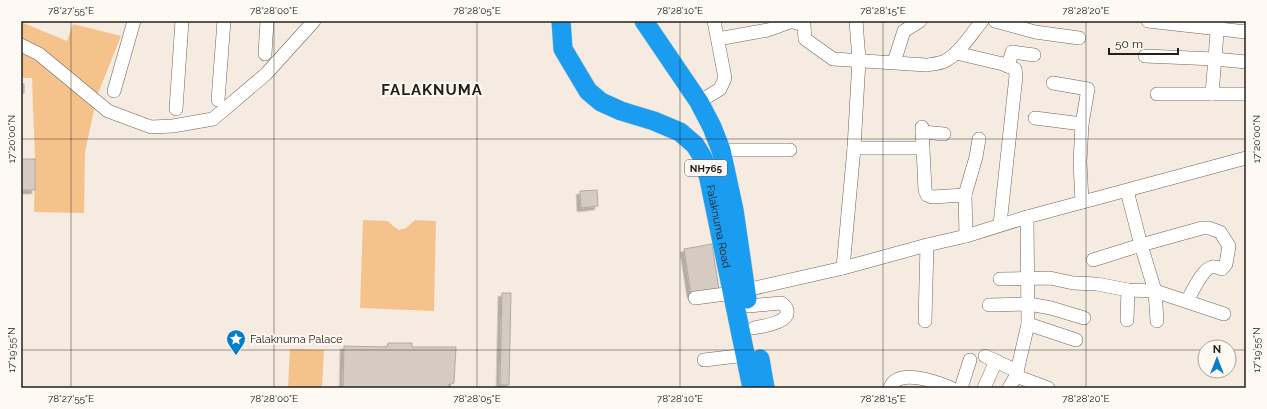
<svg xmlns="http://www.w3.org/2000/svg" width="1267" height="409" font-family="Raleway,sans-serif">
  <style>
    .green { fill: #f6c28c }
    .building { fill: #d5cbc1; stroke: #b2a9a0; filter: url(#shadow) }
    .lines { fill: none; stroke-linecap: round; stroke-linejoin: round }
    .minor-casing { stroke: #6d655c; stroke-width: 14 }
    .highway-casing { stroke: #cfcecd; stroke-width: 20 }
    .minor { stroke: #fff; stroke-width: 13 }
    .highway { stroke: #1a9cf0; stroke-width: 19 }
    .ticks { fill: none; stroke: #23201c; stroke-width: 1; stroke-opacity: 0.45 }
    .labels { text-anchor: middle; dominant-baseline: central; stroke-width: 4; stroke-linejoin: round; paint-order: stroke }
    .shield { fill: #fff9f3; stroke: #65615c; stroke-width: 1 }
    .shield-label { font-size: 10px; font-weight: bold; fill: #23201c }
    .street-label { font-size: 11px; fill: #23201c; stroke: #fff9f3 }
    .poi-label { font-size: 11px; fill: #23201c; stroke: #fff9f3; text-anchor: start }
    .district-label { font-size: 15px; font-weight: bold; letter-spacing: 1px; fill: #23201c; stroke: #fff9f3 }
    .neatline { fill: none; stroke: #23201c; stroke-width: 1.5 }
    .ticks-label { font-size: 10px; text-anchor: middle; fill: #23201c }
  </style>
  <defs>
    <filter id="shadow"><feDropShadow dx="-3.5" dy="3.5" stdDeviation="0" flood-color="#0004"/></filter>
  </defs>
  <rect width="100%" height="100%" fill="#f5ebe1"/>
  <g class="green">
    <path d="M21,22L67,41L73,24L121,36L97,96L85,152L84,213L34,212L35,159L32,78H21Z"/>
    <path d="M363,220L388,221L393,226L399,230L406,228L415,220L436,221L434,311L360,308Z"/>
    <path d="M290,349L324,350L322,388H288Z"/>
  </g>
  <g class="building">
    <rect x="21" y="84" width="3" height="9"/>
    <rect x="21" y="159" width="14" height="31"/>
    <path d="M597,190L598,206L581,208L580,191Z"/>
    <path d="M712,244L719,290L691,295L684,249Z"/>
    <path d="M502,293H511L509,385H500Z"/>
    <path d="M388,343H412V347H456L454,383L448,385V388H343L344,346L387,347Z"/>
  </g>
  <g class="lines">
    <defs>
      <g id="minor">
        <path d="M790,21L804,25L805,39L833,59L926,65C932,64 939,64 945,61C960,53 971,34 982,21"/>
        <path d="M995,21L1035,32L1079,38"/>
        <path d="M1148,21L1246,32"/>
        <path d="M718,39L768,30L790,22"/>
        <path d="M21,45L39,54L108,111L151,127L173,126L213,119L266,74L314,21"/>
        <path d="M956,53L1003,64L1015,69L1016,76L1000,224"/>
        <path d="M265,54L267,21"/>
        <path d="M1145,56L1215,59L1246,62"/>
        <path d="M894,62L904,31L920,21"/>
        <path d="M1008,66L1012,52L1034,55"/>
        <path d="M114,91L134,21"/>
        <path d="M1157,94H1246"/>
        <path d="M1212,94L1218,21"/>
        <path d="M218,100L224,21"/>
        <path d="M699,102L720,89L725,78L714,21"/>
        <path d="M176,109L182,21"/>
        <path d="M1035,118L1082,124L1088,89L1053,83"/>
        <path d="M922,132L944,134"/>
        <path d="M854,148H923L922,127"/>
        <path d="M923,148L925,190L927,195L932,197L965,195L966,236"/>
        <path d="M721,150H790"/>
        <path d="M1127,191L1141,245L1155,291L1157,321"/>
        <path d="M965,195L976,157L979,139"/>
        <path d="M1082,202L1080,162L1082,124"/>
        <path d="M1093,260L1141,245L1202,228H1209L1220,232L1229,246L1226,264L1222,269C1219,268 1216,266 1212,267C1202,269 1192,293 1187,301"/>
        <path d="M843,268L854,148L859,60L856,21"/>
        <path d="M1000,279L1050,278L1073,283L1097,284L1128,290L1155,291L1224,314"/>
        <path d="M695,298L733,293L843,268L927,245L966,236L1027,217L1246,158"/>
        <path d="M989,305L1029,304L1051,308L1084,318"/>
        <path d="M749,306L781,303C784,305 786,307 787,310C790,323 762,326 754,328"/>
        <path d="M1127,320L1128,290"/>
        <path d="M925,321L927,245"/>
        <path d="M1028,324L1076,340"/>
        <path d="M985,356L1017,371"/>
        <path d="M704,360L746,355"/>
        <path d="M1016,376L1048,388"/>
        <path d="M890,388C897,367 937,382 951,388"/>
        <path d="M961,388L970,360"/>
        <path d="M984,388L996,361"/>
        <path d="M1009,388L1016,376L1028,324L1027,217"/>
      </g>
      <g id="highway">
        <path id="s1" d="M561,21L563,49L588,91L601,102L621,111L654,121L680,132L695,145L703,158L709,179L752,388"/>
        <path d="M644,21L699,102L712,127L721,150L734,210L747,299"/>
        <path d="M760,359L765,388"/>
      </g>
    </defs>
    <use href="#minor" class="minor-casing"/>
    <use href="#highway" class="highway-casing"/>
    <use href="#minor" class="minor"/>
    <use href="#highway" class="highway"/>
  </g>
  <path class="ticks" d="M71,21V388M274,21V388M477,21V388M680,21V388M883,21V388M1086,21V388M21,139H1246M21,350H1205M1229,350H1246"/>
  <defs>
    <symbol id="sight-pin" viewBox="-11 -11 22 30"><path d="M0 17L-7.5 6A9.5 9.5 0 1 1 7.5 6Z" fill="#0580c8" stroke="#fff9f3"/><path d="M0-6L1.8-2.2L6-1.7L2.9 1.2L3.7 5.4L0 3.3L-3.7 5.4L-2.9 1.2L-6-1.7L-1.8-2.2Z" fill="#fff"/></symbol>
  </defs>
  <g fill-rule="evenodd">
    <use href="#sight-pin" x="225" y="328" width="22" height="30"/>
  </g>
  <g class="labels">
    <rect class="shield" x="685" y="160" width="42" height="16" rx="3"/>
    <g class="shield-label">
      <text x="706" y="168">NH765</text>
    </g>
    <g class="street-label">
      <text stroke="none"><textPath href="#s1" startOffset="284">Falaknuma Road</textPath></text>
    </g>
    <g class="poi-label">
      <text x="250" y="339">Falaknuma Palace</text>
    </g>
    <g class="district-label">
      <text x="432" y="90">FALAKNUMA</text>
    </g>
  </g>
  <rect width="1267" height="409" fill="none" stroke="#fff9f3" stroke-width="44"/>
  <g transform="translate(1217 359)"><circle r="19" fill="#fff9f3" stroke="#a7a29d"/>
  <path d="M0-3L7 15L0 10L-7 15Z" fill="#0580c8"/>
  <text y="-6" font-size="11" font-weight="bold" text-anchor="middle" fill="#23201c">N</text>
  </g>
  <path d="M1109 48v6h69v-6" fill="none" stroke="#23201c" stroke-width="2"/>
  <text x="1115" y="48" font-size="12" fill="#23201c" stroke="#fff9f3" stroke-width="3" paint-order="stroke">50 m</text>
  <rect x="22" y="22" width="1223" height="365" class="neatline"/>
  <g class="ticks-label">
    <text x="71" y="14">78°27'55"E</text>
    <text x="274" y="14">78°28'00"E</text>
    <text x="477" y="14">78°28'05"E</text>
    <text x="680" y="14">78°28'10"E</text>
    <text x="883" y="14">78°28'15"E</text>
    <text x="1086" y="14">78°28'20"E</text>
    <text transform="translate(11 139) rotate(-90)" y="4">17°20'00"N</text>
    <text transform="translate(1256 139) rotate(-90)" y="4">17°20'00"N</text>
    <text transform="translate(11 350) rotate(-90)" y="4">17°19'55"N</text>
    <text transform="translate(1256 350) rotate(-90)" y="4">17°19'55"N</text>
    <text x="71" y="402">78°27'55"E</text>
    <text x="274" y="402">78°28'00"E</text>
    <text x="477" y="402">78°28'05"E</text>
    <text x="680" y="402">78°28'10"E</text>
    <text x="883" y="402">78°28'15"E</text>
    <text x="1086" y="402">78°28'20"E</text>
  </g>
</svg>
